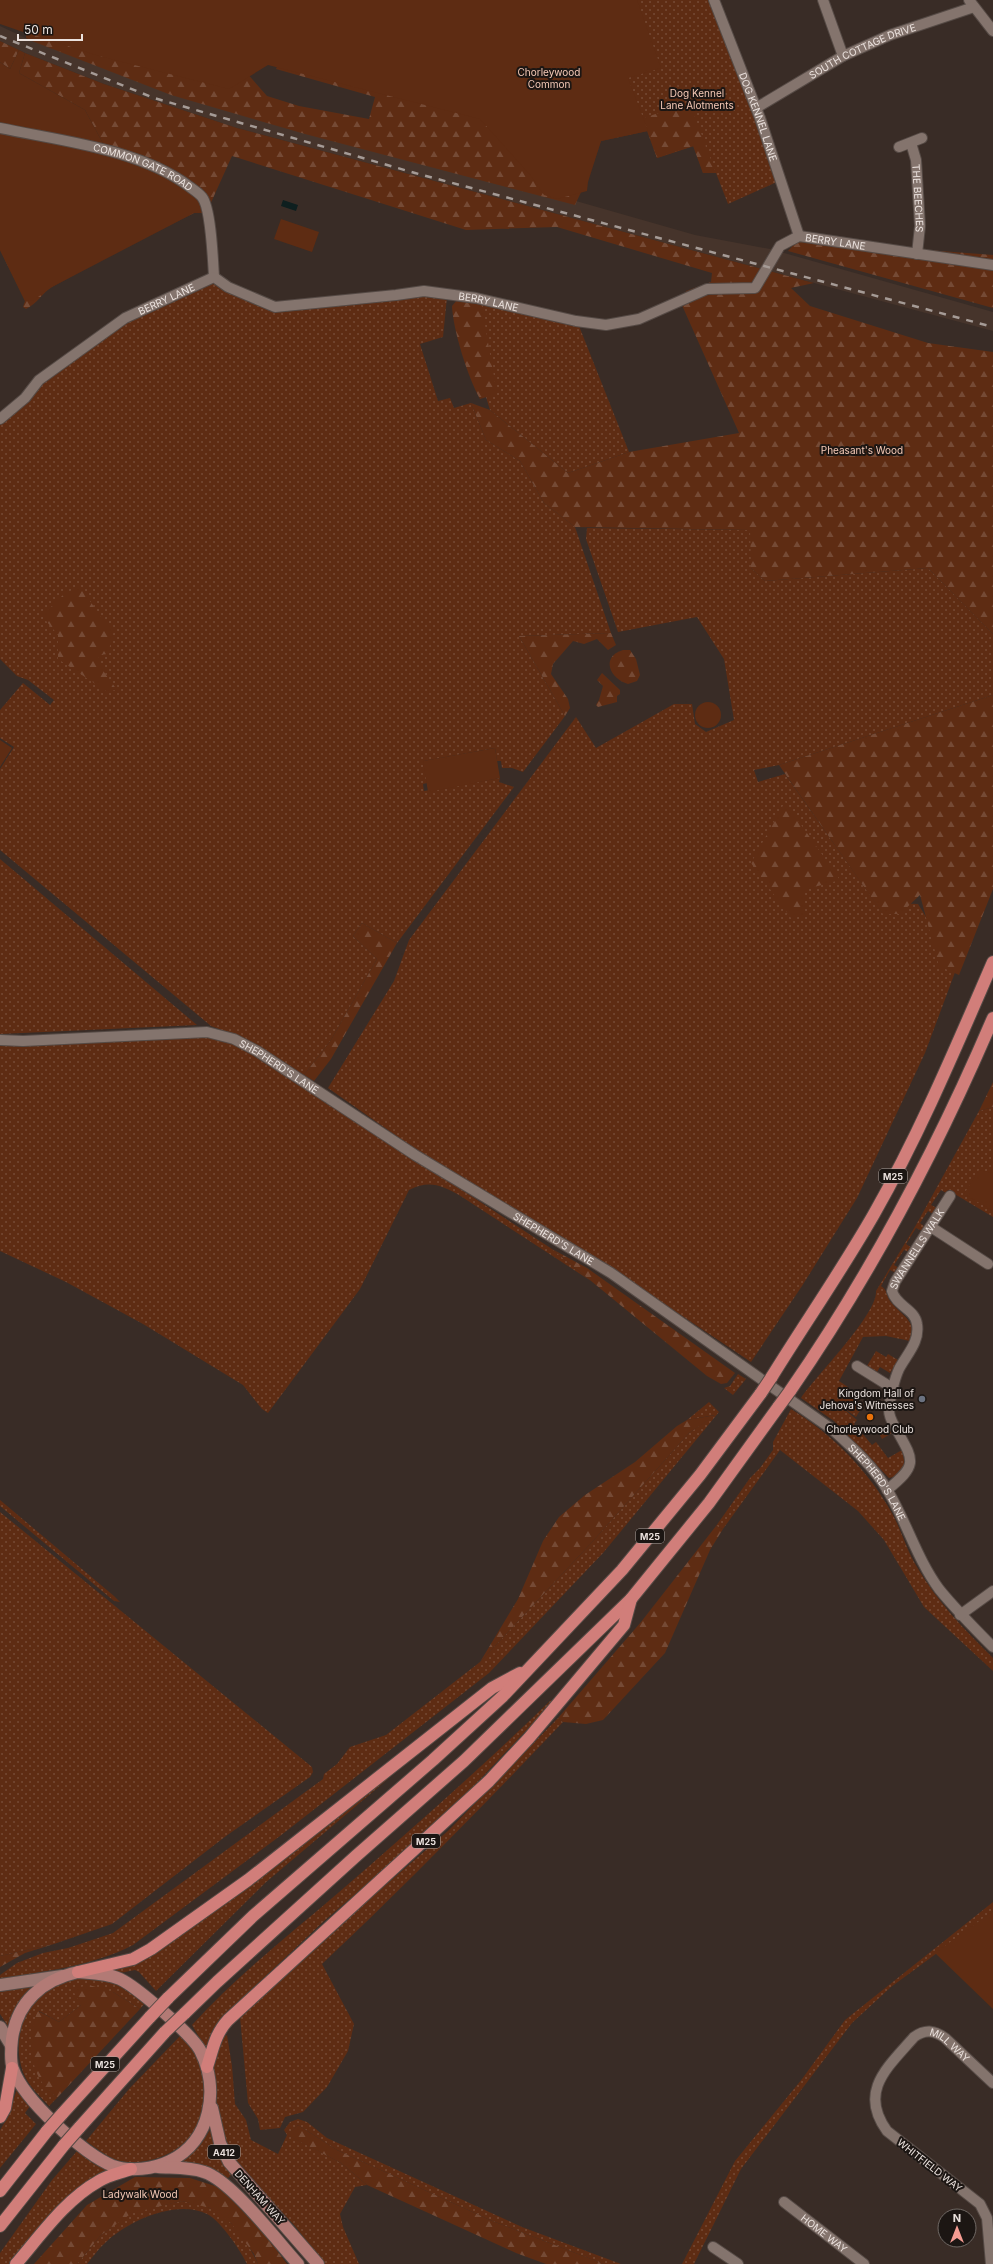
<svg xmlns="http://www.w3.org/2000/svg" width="993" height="2264" font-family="Inter,sans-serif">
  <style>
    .built { fill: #46342b }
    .grass { fill: url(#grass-dots) }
    .forest { fill: url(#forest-firs) }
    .park { fill: #5e2c13 }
    .water { fill: #0e1f1f }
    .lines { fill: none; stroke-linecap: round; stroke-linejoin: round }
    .street-casing { stroke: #554a45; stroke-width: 12 }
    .secondary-casing { stroke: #554a45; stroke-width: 14 }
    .primary-casing { stroke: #554a45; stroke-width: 14 }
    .highway-casing { stroke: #554a45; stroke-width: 14 }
    .street { stroke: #84746d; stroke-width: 10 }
    .secondary { stroke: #9b7771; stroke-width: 12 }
    .primary { stroke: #b27a75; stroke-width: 12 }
    .highway { stroke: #d17e7a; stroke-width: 12 }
    .rail { stroke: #a59b96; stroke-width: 2.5; stroke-dasharray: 7 7; stroke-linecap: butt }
    .highway-bridge-casing { stroke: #554a45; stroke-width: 14; stroke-linecap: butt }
    .highway-bridge { stroke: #d17e7a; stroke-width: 12 }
    .worship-dot { fill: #6b7280; stroke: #1c1613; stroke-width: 1.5 }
    .food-dot { fill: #e8710a; stroke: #1c1613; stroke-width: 1.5 }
    .labels { text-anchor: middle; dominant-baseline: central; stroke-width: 4; stroke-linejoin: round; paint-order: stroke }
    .shield { fill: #1c1613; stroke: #ada5a1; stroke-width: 1 }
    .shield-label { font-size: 9px; font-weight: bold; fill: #ebe2de }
    .street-label { font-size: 10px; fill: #ebe2de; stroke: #1c1613 }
    .park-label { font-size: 10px; fill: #f6cab7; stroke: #1c1613 }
    .poi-label { font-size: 10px; fill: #ebe2de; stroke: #1c1613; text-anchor: end }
  </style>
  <defs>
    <pattern id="grass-dots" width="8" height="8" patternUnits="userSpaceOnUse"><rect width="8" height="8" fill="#5e2c13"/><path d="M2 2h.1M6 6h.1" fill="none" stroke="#754a35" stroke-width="1.8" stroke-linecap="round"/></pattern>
    <pattern id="forest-firs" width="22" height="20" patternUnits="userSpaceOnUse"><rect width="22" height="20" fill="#5e2c13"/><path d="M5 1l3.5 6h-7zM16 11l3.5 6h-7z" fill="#754a35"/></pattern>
  </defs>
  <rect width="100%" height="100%" fill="#392c26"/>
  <path class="built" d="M0,26L32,41L576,201L695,235L770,249L993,312V331L237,128L104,84L25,53L0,41Z"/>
  <g class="grass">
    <path d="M436,0H710L779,181L728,204L716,173H703L694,146L657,158L647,131L601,141L590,173Z"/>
    <path d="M214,283C234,294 253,307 275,310C295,313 313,307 332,303C366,297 414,291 447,297L443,337L420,344L438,401L450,398L454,408L471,403L486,440L520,461L544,503L575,527L611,633L519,636L565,716L523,772L512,768H502L501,761H497L495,748L424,761L427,783L423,784L424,791L500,778L499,782L514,787L397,943L362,923L353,936L377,959L331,1040L304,1075L232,1034L211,1026L0,850V769L14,747L0,738V710L23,683L50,705L54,700L28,680L17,676L0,659V424L40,385L126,320Z"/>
    <path d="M481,302L579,326L629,452L568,473L490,410L486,397Z"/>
    <path d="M587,528L751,530V568L765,581L928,568L993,634V695L779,765L754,770L758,782L785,774L882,912L895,903L918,904L957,967L925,1053L857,1198L802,1286L751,1362L627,1279L418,1151L328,1088L394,981L409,940L576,717L596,748L674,704H692L695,724L706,732L734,720L724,659L697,617L618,632L586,539Z"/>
    <path d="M0,859L197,1025L0,1034Z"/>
    <path d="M211,1037L234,1044L308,1089L552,1249L591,1281L459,1195C441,1185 429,1180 409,1190L360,1289L268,1413L262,1409L243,1385L143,1324L66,1282L0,1251V1043Z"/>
    <path d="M993,1107V1217L948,1190L946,1193L941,1190L931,1205L937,1208L933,1214L928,1211L920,1223L925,1227L922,1231L916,1228L906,1244L912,1248L909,1252L904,1250L894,1265L899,1268L896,1273L890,1270L881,1286C888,1291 886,1295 890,1301C900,1315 919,1321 910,1341L886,1336L863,1337L839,1381L848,1387L847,1390L856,1395L855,1398L864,1404L856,1417L838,1404L857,1420L854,1424L872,1445L876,1442L888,1458L902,1450L905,1465L897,1476L889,1478L834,1421L801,1398C816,1376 878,1314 876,1291L916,1225L979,1111Z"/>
    <path d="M876,1351L886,1357L888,1354L898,1360L890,1373L880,1367L877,1372L867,1366Z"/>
    <path d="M738,1374L746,1379L733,1395L724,1388L730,1386Z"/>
    <path d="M709,1402L719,1412L603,1553L489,1673L280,1836L133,1945C93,1966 44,1971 0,1979V1975L17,1963L43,1953L68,1948L113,1933L323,1779L324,1774L337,1764L350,1747L386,1735L480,1662L593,1541L689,1433L715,1415L687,1420Z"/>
    <path d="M791,1409C833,1435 869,1471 893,1515C902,1532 907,1551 917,1567C937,1602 965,1630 993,1658V1671L924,1607L884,1540L858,1511L780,1450L723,1529L716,1526L750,1478L760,1468L773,1450V1442Z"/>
    <path d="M887,1424L892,1433L882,1439L880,1435Z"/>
    <path d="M0,1500L114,1596L120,1602L114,1601L0,1506Z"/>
    <path d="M0,1512L312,1767L313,1772L310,1777L226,1836L112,1924L54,1944L0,1956Z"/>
    <path d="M551,1700L553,1702L452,1809L405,1852L324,1921L220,2019L212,2031L206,2049L192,2025C236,1976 288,1936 338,1893C411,1830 482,1767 551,1700Z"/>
    <path d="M558,1718L563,1722C484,1805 405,1886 322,1964L354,2024L348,2051L327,2087L303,2112L285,2117L280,2128L260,2130L258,2119L248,2103L240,2017L344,1921L449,1830Z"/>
    <path d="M387,1777L388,1779L265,1883L156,1991L139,1972L135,1970L120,1973L114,1970Z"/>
    <path d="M993,1902V1911L986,1917L891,1987L852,2023L741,2169L694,2264H682L735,2161L802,2079L845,2020Z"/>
    <path d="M94,1977L115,1983L145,2003L140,2009L113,1992L81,2005L59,2022L39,2011L42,2082L57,2098L49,2106C40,2096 28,2086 23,2072C11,2039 25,1995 61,1983C72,1979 83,1978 94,1977Z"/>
    <path d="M32,1986L22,1997L8,2026L0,2014V1992Z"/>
    <path d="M227,2035L232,2066L235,2104L246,2120L251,2140L278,2154L287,2135L284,2130L290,2122L298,2119L307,2122L327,2138L522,2227L621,2264H604L490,2220L337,2150L298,2125L288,2135L341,2163L367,2185L355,2187L340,2214L343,2227L359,2264H324L295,2226L251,2179L228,2150L217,2119L213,2064L218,2041Z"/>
    <path d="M180,2036C186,2042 195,2049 198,2056C205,2070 209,2089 207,2104C201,2143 157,2168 120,2161C108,2158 96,2148 86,2141L129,2089Z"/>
    <path d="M17,2089L30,2106L25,2113L36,2124L0,2168V2130L8,2117Z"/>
    <path d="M212,2127L224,2163L231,2175L227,2179L216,2172L178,2165L201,2144Z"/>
    <path d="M77,2151L94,2164L111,2171L14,2264H0V2253L52,2180Z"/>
    <path d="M182,2201C191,2203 201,2204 210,2208C231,2216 249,2244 258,2264H247C240,2250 221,2221 207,2214C176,2199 128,2221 105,2243C98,2249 93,2257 87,2264H77L101,2235L132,2212Z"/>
  </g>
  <g class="forest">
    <path d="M33,30L239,64L267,96L299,106L369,119L375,97L276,69L279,62L416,75L590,173L575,205L305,134L171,95L32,41Z"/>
    <path d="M0,41L19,50L10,69L0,62Z"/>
    <path d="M25,53L104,84L237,128L814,283L791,288L810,306L928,343L993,352V634L928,568L765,581L751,568L750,530L575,527L544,503L520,461L486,440L471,403L490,410L568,473L629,452L739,433L681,303L686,291L711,282L712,273L557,227L466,230L232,156L209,207L202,213H194C146,237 98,261 52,287C42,293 37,304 26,309L23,307L25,301L0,250V217L106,149L85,110L19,73Z"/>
    <path d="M681,106L693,112L716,173H703L693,146L657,158L643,118Z"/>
    <path d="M798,240L993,255V308L788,251Z"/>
    <path d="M458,299L481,302L497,394L480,399C468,378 453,330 452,306Z"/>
    <path d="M81,588L103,620L114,630L108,654L98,655L104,672L117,690L106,691L58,659V635L42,616L66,592Z"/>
    <path d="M611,633L616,645L608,650L597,639L584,644L573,641L553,664L551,674L568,699L570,708L565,716L519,636Z"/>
    <path d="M623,650H630L636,659L640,675L637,681L628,684C610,679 600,657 623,650Z"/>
    <path d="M602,673L620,690V694L617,696V702L598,707L596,705L599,700L603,686L597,680Z"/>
    <path d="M993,695V889L959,975L939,966L920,895L900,914H883L779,765Z"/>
    <path d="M785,802L840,880L803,890L805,916L791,918L751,863Z"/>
    <path d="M362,923L397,943L331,1059L314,1081L304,1075L331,1040L377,959L353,936Z"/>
    <path d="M993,1082V1107L979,1111Z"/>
    <path d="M552,1249L587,1268L735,1373L727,1383L721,1384L707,1376Z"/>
    <path d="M716,1415L689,1433L593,1541L480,1662L518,1599L543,1541L559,1517L585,1495L635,1462L677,1426L687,1420Z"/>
    <path d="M716,1526L723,1529L710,1550L665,1653L603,1720L586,1724L563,1722L558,1718L641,1622Z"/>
    <path d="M54,1944L25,1953L0,1967V1956Z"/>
    <path d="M89,1985L113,1992L140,2009L57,2098C52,2093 45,2087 41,2081C29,2062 28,2031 38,2011L59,2022L81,2005L72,1989Z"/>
    <path d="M298,2125L337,2150L490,2220L604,2264H546L516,2253L367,2185L341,2163L287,2135Z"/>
    <path d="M135,2177L190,2178L221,2188L267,2237L287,2264H258L254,2254L231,2223L210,2208L182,2201L132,2213L101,2235L77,2264H34L87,2205Z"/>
  </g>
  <g class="park">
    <path d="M0,0H637L661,68L628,78L648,131L601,141L588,182L587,191L557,199L544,195L531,176L480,119L268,65L229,89L99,56L34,35L32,41L26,38V33L0,24Z"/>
    <path d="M19,50L25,53L19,73L85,110L106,149L0,125V62L10,69Z"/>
    <path d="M0,132L138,161L195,195L207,211L194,213L50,288L34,300L25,301L0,250Z"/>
    <path d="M281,219L319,232L312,252L274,239Z"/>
    <circle cx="708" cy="715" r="13"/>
    <path d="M0,740L12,748L0,767Z"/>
    <path d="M495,748L500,778L428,792L423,761Z"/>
    <path d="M979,1170L993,1173V1211L964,1194Z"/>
    <path d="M993,1911V2009L935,1953Z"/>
  </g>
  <path class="water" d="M283,200L298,205L296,211L281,206Z"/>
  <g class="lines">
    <defs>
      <g id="street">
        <path id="s1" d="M714,0L760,118L799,236"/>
        <path d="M823,0L843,56"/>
        <path d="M969,0L993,31"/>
        <path id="s2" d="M756,108L843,56L890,35L974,7"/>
        <path id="s3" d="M0,128C61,141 140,149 190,187C194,190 199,193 202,197C211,208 213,261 214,277"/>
        <path id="s4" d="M911,143L916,160L920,226L917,254"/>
        <path d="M899,147L922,138"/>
        <path id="s5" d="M0,419L25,398L39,380L125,318L214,277L228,287L275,307L396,295L424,291L476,298L576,321L606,325L639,319L707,289L755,288L780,246L799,236L993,265"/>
        <path id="s6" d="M0,1040L23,1041L207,1032L234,1039L257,1051L415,1155L611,1273L833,1430C853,1448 874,1467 888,1491C907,1523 917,1559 939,1589C956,1610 974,1628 993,1647"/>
        <path d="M931,1227L988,1264"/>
        <path d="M857,1366L894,1389"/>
        <path id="s7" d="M887,1490C919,1464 914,1461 895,1427C892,1422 889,1417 889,1410C890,1398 894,1380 899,1369C907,1354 920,1342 917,1324C915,1309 896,1306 892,1291L895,1282L950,1196"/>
        <path d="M960,1615L993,1591"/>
        <path id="s8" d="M784,2202L864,2264"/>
        <path d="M713,2247L738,2264"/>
        <path id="s9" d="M991,2264L987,2218L980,2204L887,2131C858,2091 888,2067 914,2037C925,2029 934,2030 945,2038L993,2083"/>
      </g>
      <g id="secondary">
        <path d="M0,1985L62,1976"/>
        <path d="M0,2027L11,2045"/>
      </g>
      <g id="primary">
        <path d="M78,1972C92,1973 107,1973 120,1979C137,1987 191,2034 200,2050C220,2089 211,2141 170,2161C154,2169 130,2172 113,2166C84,2155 23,2099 13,2069C10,2061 11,2048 12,2039C17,2002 42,1980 78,1972Z"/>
        <path d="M212,2108L220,2143L229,2162L318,2264"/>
        <path d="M158,2167C173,2168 190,2167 204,2172C232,2181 277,2241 298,2264"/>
      </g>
      <g id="highway">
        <path d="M771,1378C805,1323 842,1270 874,1214C920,1133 956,1047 993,962"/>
        <path d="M790,1391C871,1274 937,1149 993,1018"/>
        <path d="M78,1972L133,1959L151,1949L248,1880L492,1688L520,1673"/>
        <path d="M168,1998L253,1916L433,1760L503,1696L622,1570L700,1475L761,1393"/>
        <path d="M184,2014L217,1982L356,1856L464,1761L631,1599L709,1503L779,1406"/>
        <path d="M207,2067C213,2049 215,2034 228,2020L489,1781L529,1738L624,1625L631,1599"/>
        <path d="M62,2114L150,2017"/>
        <path d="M0,2117L5,2108L12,2068"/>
        <path d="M79,2128L165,2032"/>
        <path d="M0,2191L47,2131"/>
        <path d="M0,2226L64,2145"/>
        <path d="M16,2264C41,2235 65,2200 99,2181C108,2175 120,2173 131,2169"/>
      </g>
    </defs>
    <use href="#street" class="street-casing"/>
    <use href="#secondary" class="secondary-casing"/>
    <use href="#primary" class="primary-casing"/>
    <use href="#highway" class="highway-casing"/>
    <use href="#street" class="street"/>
    <use href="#secondary" class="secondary"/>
    <use href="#primary" class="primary"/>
    <use href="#highway" class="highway"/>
    <path class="rail" d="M0,36L154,98L415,173L993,327"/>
    <defs>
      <g id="highway-bridge">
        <path d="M761,1393L771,1378"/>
        <path d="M779,1406L790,1391"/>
        <path d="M150,2017L168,1998"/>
        <path d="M165,2032L184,2014"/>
        <path d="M47,2131L62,2114"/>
        <path d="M64,2145L79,2128"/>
      </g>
    </defs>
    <use href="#highway-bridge" class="highway-bridge-casing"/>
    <use href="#highway-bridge" class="highway-bridge"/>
  </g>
  <circle class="worship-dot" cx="922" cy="1399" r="4"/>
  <circle class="food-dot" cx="870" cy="1417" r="4"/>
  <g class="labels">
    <g class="shield">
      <rect x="879" y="1169" width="28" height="14" rx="3"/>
      <rect x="636" y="1529" width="28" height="14" rx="3"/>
      <rect x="412" y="1834" width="28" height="14" rx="3"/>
      <rect x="91" y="2057" width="28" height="14" rx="3"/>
      <rect x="208" y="2145" width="32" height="14" rx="3"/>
    </g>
    <g class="shield-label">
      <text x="893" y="1176">M25</text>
      <text x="650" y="1536">M25</text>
      <text x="426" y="1841">M25</text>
      <text x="105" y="2064">M25</text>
      <text x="224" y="2152">A412</text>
    </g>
    <g class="street-label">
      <text stroke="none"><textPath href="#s2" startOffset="121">SOUTH COTTAGE DRIVE</textPath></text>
      <text stroke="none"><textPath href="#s1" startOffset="125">DOG KENNEL LANE</textPath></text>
      <text stroke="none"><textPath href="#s3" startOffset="149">COMMON GATE ROAD</textPath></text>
      <text stroke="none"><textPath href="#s4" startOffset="56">THE BEECHES</textPath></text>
      <text stroke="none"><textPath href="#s5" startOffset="926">BERRY LANE</textPath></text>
      <text stroke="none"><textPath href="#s5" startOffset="207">BERRY LANE</textPath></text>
      <text stroke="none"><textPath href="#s5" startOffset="543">BERRY LANE</textPath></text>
      <text stroke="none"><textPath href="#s6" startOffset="288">SHEPHERD'S LANE</textPath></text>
      <text stroke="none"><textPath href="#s6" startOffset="612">SHEPHERD'S LANE</textPath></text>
      <text stroke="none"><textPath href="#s7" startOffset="277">SWANNELLS WALK</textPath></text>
      <text stroke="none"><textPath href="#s6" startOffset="1020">SHEPHERD'S LANE</textPath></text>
      <text stroke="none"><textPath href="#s9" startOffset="331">MILL WAY</textPath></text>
      <text transform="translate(930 2165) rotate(38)">WHITFIELD WAY</text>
      <text transform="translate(260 2197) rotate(48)">DENHAM WAY</text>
      <text stroke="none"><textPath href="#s8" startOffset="51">HOME WAY</textPath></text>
    </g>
    <g class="park-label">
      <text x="549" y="72">Chorleywood<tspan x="549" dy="12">Common</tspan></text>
      <text x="697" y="93">Dog Kennel<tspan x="697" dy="12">Lane Alotments</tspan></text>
      <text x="862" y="450">Pheasant's Wood</text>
      <text x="140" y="2194">Ladywalk Wood</text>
    </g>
    <g class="poi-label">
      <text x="914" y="1393">Kingdom Hall of<tspan x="914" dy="12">Jehova's Witnesses</tspan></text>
      <text x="870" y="1429" text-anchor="middle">Chorleywood Club</text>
    </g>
  </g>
  <g transform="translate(957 2228)"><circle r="19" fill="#1c1613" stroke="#6f6864"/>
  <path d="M0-3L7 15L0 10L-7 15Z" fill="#f59c92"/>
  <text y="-6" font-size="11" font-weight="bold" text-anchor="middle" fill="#ebe2de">N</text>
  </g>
  <path d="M18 34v6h64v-6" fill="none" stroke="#ebe2de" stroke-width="2"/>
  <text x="24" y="34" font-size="12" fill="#ebe2de" stroke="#1c1613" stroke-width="3" paint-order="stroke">50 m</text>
</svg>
